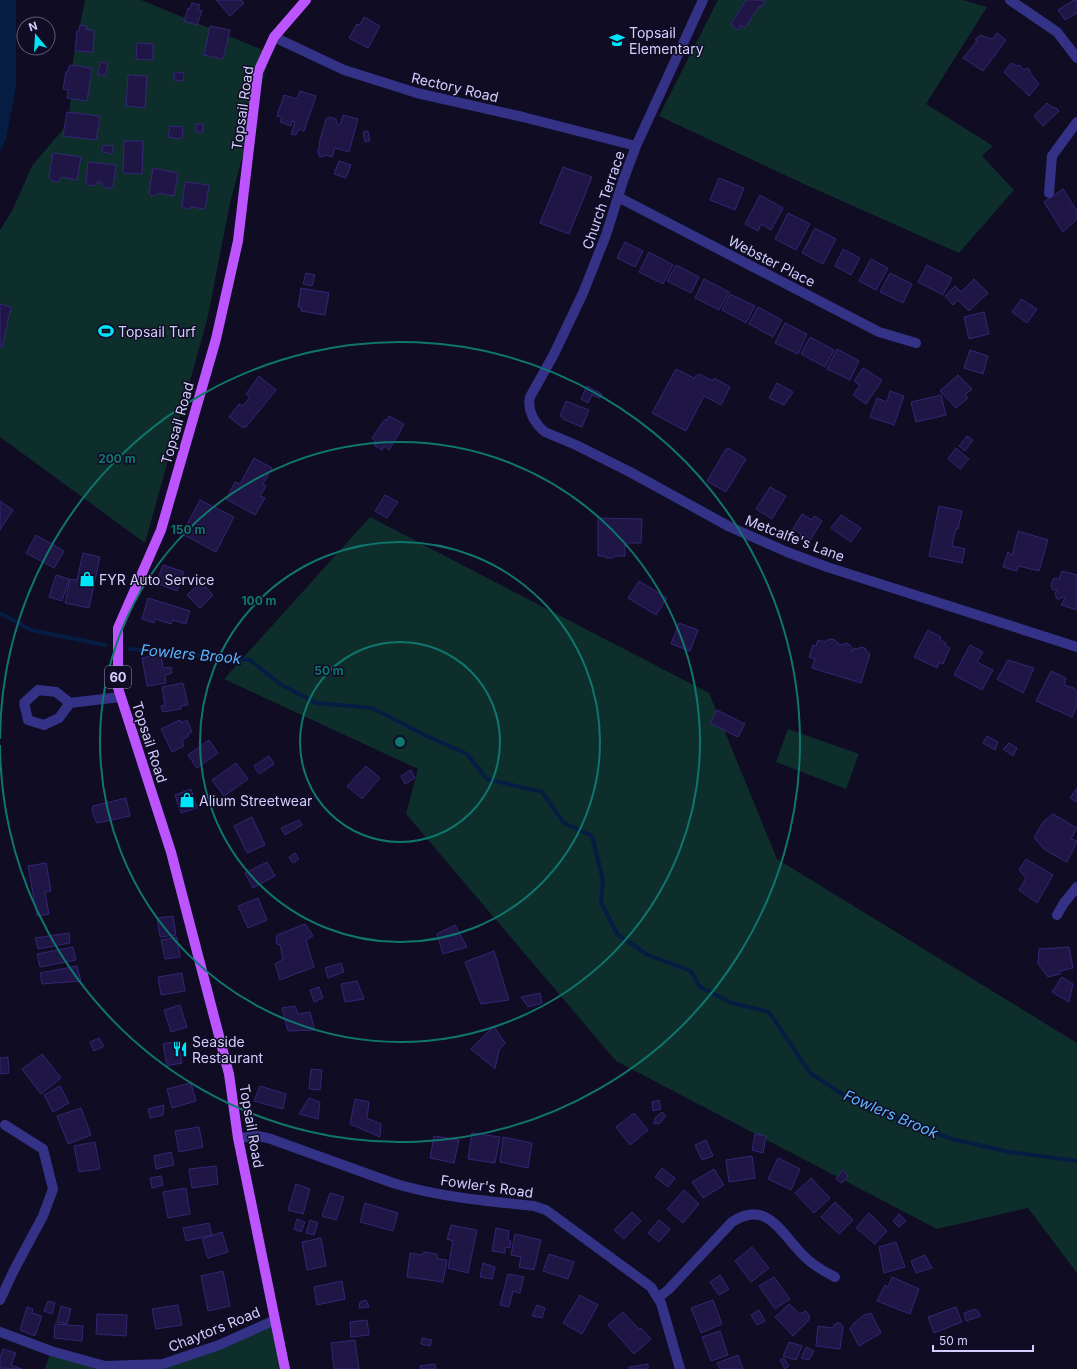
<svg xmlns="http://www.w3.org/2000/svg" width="1077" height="1369" font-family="Inter,sans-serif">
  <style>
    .green { fill: #0e2e2c }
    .water { fill: #051d43 }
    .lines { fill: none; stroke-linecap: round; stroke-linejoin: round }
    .stream { stroke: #051d43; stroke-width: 4 }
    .building { fill: #1f1646; stroke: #342674 }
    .minor { stroke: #343286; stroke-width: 10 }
    .tertiary { stroke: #343286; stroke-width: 10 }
    .primary { stroke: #bc55ff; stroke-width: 10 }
    .ring { fill: none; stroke: #0f766e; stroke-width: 2 }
    .labels { text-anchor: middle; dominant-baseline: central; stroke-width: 3; stroke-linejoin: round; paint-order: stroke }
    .shield { fill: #0f0c23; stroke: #9894bd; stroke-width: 1 }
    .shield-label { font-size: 13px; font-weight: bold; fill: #d3ceff }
    .poi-label { font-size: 14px; fill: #d3ceff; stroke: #0f0c23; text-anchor: start }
    .street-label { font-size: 14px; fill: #d3ceff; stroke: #0f0c23 }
    .water-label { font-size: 15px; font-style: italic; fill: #5cb6ff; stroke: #0f0c23 }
    .centre { fill: #0f766e; stroke: #0f0c23; stroke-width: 2 }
    .ring-label { font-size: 12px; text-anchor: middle; font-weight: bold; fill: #0f766e; stroke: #0f0c23; stroke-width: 3; stroke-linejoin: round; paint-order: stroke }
  </style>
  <rect width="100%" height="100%" fill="#0f0c23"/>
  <g class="green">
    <path d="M85,0H141L270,53L230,203L208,316L145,543L0,437V230L12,211L32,166L69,122L73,60Z"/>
    <path d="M718,0H963L987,7L926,104L993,146L982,156L1014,190L959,253L806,185L659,116Z"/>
    <path d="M370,517L709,693L777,859L1077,1043V1273L1028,1208L937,1229L616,1061L406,814L418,769L224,679Z"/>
    <path d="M788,729L859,754L846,789L776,762Z"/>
    <path d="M275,1320L285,1369H45L51,1351L105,1366L163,1364Z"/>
  </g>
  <path class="water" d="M0,0H16V86L6,139L0,152Z"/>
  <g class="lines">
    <g class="stream">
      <path d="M0,613L31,630L105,645"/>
      <path d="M130,649L250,660L280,684L316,703L372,708L427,736L467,754L487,779L542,792L564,823L592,836L603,880L601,902L617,934L648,955L691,971L700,987L732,1003L769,1012L810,1073L853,1101L951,1139L1010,1152L1077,1161"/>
    </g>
  </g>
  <g class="building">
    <path d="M216,0H241L244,3L230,16Z"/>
    <path d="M746,0H762L765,2L762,7L759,6L745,28L741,25L738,30L733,27L734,26L731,24Z"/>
    <path d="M1074,0H1077V13L1065,20L1058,10Z"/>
    <path d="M192,3L200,5L198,10L202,11L197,25L184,21L188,8L190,9Z"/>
    <path d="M364,17L380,26L368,48L349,38L357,24L360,25Z"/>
    <path d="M80,25L87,26V30H93L94,32L93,52L75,51L77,31H79Z"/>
    <path d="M210,26L230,30L223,59L204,55Z"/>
    <path d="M997,33L1006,40L983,71L963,58L977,41L975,40L980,35L992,39Z"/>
    <path d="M137,43L153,44V60L136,59Z"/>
    <path d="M100,62L108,63L106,75H98Z"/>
    <path d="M1011,63L1017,66L1019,65L1024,70L1027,68L1030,70V73L1039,84L1029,96L1004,72Z"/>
    <path d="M71,65L92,68L87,101L67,98L68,90L63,89L66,72H68L69,66Z"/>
    <path d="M175,72L184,73L183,81L174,80Z"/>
    <path d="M128,75L147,76L145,108L126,106Z"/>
    <path d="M300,91L316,96L304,131L299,129L296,135L291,134L295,122L292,121L291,126L280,122L282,117L277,116L284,95L297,99Z"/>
    <path d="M1047,103L1054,108L1055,107L1059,111L1043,126L1034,116Z"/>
    <path d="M67,112L100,116L96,140L63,136Z"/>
    <path d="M343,115L358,119L349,152L335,148L332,157L326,155L323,157L319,156L318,151L320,143H319L326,119L330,117L336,119L337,124L340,125Z"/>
    <path d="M196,124H203L202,133L196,132Z"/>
    <path d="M170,126L183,127L182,139L168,137Z"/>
    <path d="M368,131L370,141L365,142L363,132Z"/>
    <path d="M124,141H143L142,174L123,173Z"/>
    <path d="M103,145L113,146L112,154L102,152Z"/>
    <path d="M53,153L81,157L77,180L61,177L58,182L52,181L49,177Z"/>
    <path d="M339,161L351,165L346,178L334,174Z"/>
    <path d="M88,162L116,165L113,186L110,188H105L102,185V183L97,182L96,184L93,186L88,185L86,182Z"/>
    <path d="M563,167L592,177L569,234L540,223Z"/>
    <path d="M153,168L178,173L174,196L159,193L155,196L150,195L149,192Z"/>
    <path d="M719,178L744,188L735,210L710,200Z"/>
    <path d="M185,182L209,185L205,209L191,207L189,209L184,208L182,206Z"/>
    <path d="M1063,189L1077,211V219L1063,232L1044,202Z"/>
    <path d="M760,195L783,208L771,230L761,224L758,231L745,224Z"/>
    <path d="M788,213L810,224L796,250L775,239Z"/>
    <path d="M815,228L836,239L823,264L802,253Z"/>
    <path d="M625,242L643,251L635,267L617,258Z"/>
    <path d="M843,249L860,258L851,275L835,266Z"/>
    <path d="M649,252L673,265L663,284L639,272Z"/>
    <path d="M871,259L888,268L876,290L859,281Z"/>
    <path d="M676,265L699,277L691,293L667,281Z"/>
    <path d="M927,265L952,278L943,295L918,282Z"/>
    <path d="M306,273L315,275L312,286L303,284Z"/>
    <path d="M890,273L912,284L903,303L880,292Z"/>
    <path d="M704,279L729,292L719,310L695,298Z"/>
    <path d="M974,279L988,293L969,311L958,300L953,305L945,296L955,286L961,292Z"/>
    <path d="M301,288L329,293L325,315L301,311V307H298Z"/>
    <path d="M730,294L755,306L746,323L722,310Z"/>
    <path d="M1021,299L1037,309L1027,323L1012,312Z"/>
    <path d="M0,304L11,307L2,347H0Z"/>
    <path d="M758,307L782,320L773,337L749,324Z"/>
    <path d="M984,312L989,334L969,339L964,317Z"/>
    <path d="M785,323L807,334L798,354L775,343Z"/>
    <path d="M810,337L834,350L825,367L801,354Z"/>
    <path d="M837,349L859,361L850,380L827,369Z"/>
    <path d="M970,350L988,356L983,374L964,368Z"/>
    <path d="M863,368L882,380L866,404L853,395L860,385L854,381Z"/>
    <path d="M676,369L694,378L699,374L713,381L714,378L730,387L721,405L704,396L686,431L652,413Z"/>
    <path d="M958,375L972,389L965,395L968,398L956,408L940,391Z"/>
    <path d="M259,376L276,390L246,427L244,426L243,428L229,417L239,404L243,406L250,397L246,394Z"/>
    <path d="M777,383L793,392L784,405L769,398Z"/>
    <path d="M587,386L602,394L600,398L592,395L588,403L581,399Z"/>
    <path d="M890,391L904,396L894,425L870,417L877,398L887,402Z"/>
    <path d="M941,395L946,415L916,422L911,402Z"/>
    <path d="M566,401L589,410L582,427L563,419L564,418L560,416Z"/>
    <path d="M389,416L404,424L401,429V430L389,450L384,446L382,450L374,445L376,442L372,438L385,419L387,420Z"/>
    <path d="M967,436L973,440L965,451L959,446Z"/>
    <path d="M728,448L746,459L726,492L707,481L726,449L727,450Z"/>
    <path d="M956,448L969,459L960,469L948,459Z"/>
    <path d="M254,458L272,468L263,484L266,486L260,496L265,498L255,515L226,499L235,482L240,484Z"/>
    <path d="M770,487L786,496L772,519L756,509Z"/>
    <path d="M385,495L398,502L387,518L375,511Z"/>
    <path d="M200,500L234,517L216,552L182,534Z"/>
    <path d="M0,501L13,510L0,530Z"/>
    <path d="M939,506L962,511L958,529H956L952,546L965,549L962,563L929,556Z"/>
    <path d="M802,514L812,520L814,516L822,521L809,542L800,536L801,534L793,529Z"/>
    <path d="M841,515L861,528L851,542L831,528Z"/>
    <path d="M598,518L642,519L641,543H625V556H615L612,558H606L605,556H598Z"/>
    <path d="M1018,531L1048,540L1039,571L1018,566L1017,571L1003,567L1008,552L1012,555Z"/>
    <path d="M36,535L64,551L54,568L26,553Z"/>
    <path d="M83,553L100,557L89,608L65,603L70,579L77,580Z"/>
    <path d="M163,565L184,572L177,591L156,583Z"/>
    <path d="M1062,571L1077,575V610L1061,605L1065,598L1063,597L1059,599H1057L1055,594L1057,590H1053L1051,586L1053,579L1057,578L1059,580Z"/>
    <path d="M56,575L69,579L62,601L49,597Z"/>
    <path d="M639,581L667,598L656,615L628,598Z"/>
    <path d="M201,582L213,595L200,608L187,595Z"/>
    <path d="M148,598L190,611L186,624L173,620L171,624L155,619L154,623L142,619Z"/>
    <path d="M679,623L698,630L690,651L671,644Z"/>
    <path d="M928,630L941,637L940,640L946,643L945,646L950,648L943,664L939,662L937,668L914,657Z"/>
    <path d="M831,639L835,640L837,643L842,645L845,643L850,645L852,648L851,651H853L854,648L857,649L861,647L865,648L867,652L870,654L861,683L812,668L815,659L809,657L813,645L816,646L818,640L826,642L827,640Z"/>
    <path d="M970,645L983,652L977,662L993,670L982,690L954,675Z"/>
    <path d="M161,654L163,668L171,667L172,673L165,675L166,683L147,686L142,658Z"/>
    <path d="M1008,660L1034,668L1023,693L997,679Z"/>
    <path d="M1051,671L1066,678L1064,685L1074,688L1077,691V705L1072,717L1036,701Z"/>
    <path d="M183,683L188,705L181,706V709L163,712L161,706L165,705L162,687Z"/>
    <path d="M717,710L745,724L738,737L710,723Z"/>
    <path d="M180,720L181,723L187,720L192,732L187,734L189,736L182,740L184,746L172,752L161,729Z"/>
    <path d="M987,736L998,742L995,750L983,743Z"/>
    <path d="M209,740L218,753L197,768L188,755Z"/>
    <path d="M1009,743L1017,748L1013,756L1003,749Z"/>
    <path d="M269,756L274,764L259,774L254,766Z"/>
    <path d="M236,763L248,779L224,796L212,780Z"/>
    <path d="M366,766L380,778L362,799L347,786Z"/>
    <path d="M411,770L415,778L405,784L401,776Z"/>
    <path d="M1077,788V802L1070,798Z"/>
    <path d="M191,789L197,808L181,813L175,795Z"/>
    <path d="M126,798L130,816L97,823L94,817L92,810L93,806Z"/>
    <path d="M1053,814L1077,828L1071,839L1077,841V842L1067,862L1045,850L1034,838L1043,822Z"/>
    <path d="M252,817L265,845L247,853L234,826Z"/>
    <path d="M299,820L302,825L285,835L281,828Z"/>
    <path d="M295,853L299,859L293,863L289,857Z"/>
    <path d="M1026,859L1053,875L1037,903L1019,890L1026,878L1019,870Z"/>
    <path d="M267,862L275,876L253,888L245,873Z"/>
    <path d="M46,863L51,891L45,892L49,914L37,916L28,866Z"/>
    <path d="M258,898L267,920L248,928L238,906Z"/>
    <path d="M173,916L176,935L160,937L157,918Z"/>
    <path d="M305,924L313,936L306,940L314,967L280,980L275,964L283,959L280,945L277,944L276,940L277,935Z"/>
    <path d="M455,925L467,947L443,954L437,934Z"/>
    <path d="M69,933L70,943L38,949L35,938Z"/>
    <path d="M177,937L180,957L165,959L161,940Z"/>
    <path d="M73,947L76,960L40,967L37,954Z"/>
    <path d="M1069,947L1073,968L1060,971V974L1048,977L1038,964L1039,949Z"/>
    <path d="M494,951L509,1000L481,1004L465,962Z"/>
    <path d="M341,963L344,972L328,978L325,968Z"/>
    <path d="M77,966L81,981L42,984L40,973Z"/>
    <path d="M182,973L185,991L161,995L158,977Z"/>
    <path d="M1062,977L1073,984L1069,1002L1052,992Z"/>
    <path d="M357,981L364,999L345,1002L341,984Z"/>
    <path d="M319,987L323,998L314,1002L310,990Z"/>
    <path d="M540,993L542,1003L528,1007L521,997Z"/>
    <path d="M180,1005L187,1027L171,1032L164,1010Z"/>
    <path d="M295,1006L298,1014L310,1012L315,1030L288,1031L282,1008Z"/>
    <path d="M494,1026L505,1043L499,1050L495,1069L471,1049Z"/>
    <path d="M99,1038L104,1046L94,1051L90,1042Z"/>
    <path d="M178,1041L182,1063L167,1066L163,1044Z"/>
    <path d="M42,1054L61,1078L41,1094L22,1069Z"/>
    <path d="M8,1057L9,1073L0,1074V1058Z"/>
    <path d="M311,1069L322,1070L320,1090L309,1089Z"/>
    <path d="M191,1083L196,1101L172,1108L167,1089Z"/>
    <path d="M60,1086L69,1103L53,1112L44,1095Z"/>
    <path d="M260,1086L286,1094L283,1109L254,1101Z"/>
    <path d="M309,1098L320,1102L318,1119L299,1114Z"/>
    <path d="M355,1099L369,1102L367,1118L381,1124L380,1137L350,1124Z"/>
    <path d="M659,1100L661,1109L653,1111L652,1102Z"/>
    <path d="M164,1105L163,1115L150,1118L148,1109Z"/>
    <path d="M81,1108L91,1135L68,1144L57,1116Z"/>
    <path d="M662,1112L666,1116L660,1123L654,1124L655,1118Z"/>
    <path d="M634,1113L648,1130L630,1145L616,1127Z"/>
    <path d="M199,1127L203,1147L179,1152L175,1131Z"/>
    <path d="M472,1133L500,1137L495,1163L468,1159Z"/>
    <path d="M755,1134L766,1136L763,1153L752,1150Z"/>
    <path d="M434,1136L459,1140L454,1163L430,1158Z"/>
    <path d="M503,1137L532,1143L528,1168L500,1162Z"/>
    <path d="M706,1140L713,1156L702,1160L695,1145Z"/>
    <path d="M95,1142L100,1169L79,1172L74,1146Z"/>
    <path d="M171,1152L174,1165L156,1169L154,1156Z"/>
    <path d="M752,1156L755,1178L729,1182L726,1160Z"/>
    <path d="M778,1158L800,1169L791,1190L768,1179Z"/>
    <path d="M216,1166L218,1184L192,1188L189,1169Z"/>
    <path d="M662,1168L675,1178L668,1187L655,1177Z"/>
    <path d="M714,1169L724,1185L703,1198L692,1182Z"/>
    <path d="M843,1170L848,1176L842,1183L836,1179Z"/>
    <path d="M161,1176L163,1185L152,1188L150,1178Z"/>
    <path d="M811,1178L830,1198L814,1213L795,1193Z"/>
    <path d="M296,1184L310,1189L303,1214L288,1210Z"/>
    <path d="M186,1188L190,1214L168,1218L163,1192Z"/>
    <path d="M684,1190L699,1204L683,1223L667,1209Z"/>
    <path d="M330,1193L344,1197L336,1220L322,1216Z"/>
    <path d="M835,1202L853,1220L839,1234L821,1217Z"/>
    <path d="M365,1203L398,1213L393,1231L360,1222Z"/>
    <path d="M632,1212L641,1221L624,1239L614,1230Z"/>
    <path d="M869,1213L887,1231L875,1244L856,1228Z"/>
    <path d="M899,1214L906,1221L899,1227L893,1221Z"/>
    <path d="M297,1219L305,1222L301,1232L294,1229Z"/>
    <path d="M310,1220L318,1223L314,1235L306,1233Z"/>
    <path d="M659,1220L670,1229L659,1242L648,1233Z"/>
    <path d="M209,1223L212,1235L186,1241L183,1228Z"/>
    <path d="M451,1225L477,1230L468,1273L448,1268L453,1241L447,1239Z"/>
    <path d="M496,1228L509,1231L508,1240L511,1241L510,1248L505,1247V1253L492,1251Z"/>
    <path d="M222,1232L228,1252L208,1258L202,1239Z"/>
    <path d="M515,1234L541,1240L534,1270L519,1267L521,1257L511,1255Z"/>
    <path d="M321,1238L326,1266L307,1270L302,1242Z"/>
    <path d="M896,1242L905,1267L884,1273L879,1247Z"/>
    <path d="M752,1247L769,1268L751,1282L735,1261Z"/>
    <path d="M424,1252L437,1254L438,1259L447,1260L443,1282L407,1277L410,1253L422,1255Z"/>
    <path d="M549,1254L574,1262L568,1279L543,1271Z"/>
    <path d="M925,1255L932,1268L916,1273L911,1261Z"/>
    <path d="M483,1263L495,1267L492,1279L480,1277Z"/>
    <path d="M223,1271L230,1306L208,1311L201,1276Z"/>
    <path d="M508,1274L524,1277L520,1293L513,1291L509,1307L500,1305Z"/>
    <path d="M720,1275L729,1289L719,1295L710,1282Z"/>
    <path d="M774,1277L790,1299L775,1309L759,1286Z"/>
    <path d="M892,1277L919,1289L910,1314L877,1301L885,1285L888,1287Z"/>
    <path d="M342,1281L345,1299L317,1305L314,1287Z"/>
    <path d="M580,1295L598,1305L582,1334L563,1323Z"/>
    <path d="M366,1300L369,1307L359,1308L360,1302Z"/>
    <path d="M713,1300L722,1324L701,1333L691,1308Z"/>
    <path d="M48,1301L55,1303L52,1314L44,1311Z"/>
    <path d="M789,1304L800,1314L806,1311L809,1315V1320L793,1336L775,1317Z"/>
    <path d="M178,1305L182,1325L156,1329L152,1309Z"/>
    <path d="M537,1305L545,1308L542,1318L532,1316Z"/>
    <path d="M61,1306L71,1309L67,1324L57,1322Z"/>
    <path d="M27,1307L33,1309L32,1313L42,1316L35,1336L20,1330Z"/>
    <path d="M956,1307L962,1322L934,1333L928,1317Z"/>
    <path d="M976,1309L981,1316L966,1321L964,1313Z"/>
    <path d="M759,1310L765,1321L757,1325L751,1315Z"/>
    <path d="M623,1312L639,1329L641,1328L651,1339L634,1354L608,1325Z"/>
    <path d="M871,1313L881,1333L859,1346L850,1329L854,1323L864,1315Z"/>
    <path d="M97,1314L127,1315L126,1336L96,1334Z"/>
    <path d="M367,1320L369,1335L351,1337L350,1322Z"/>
    <path d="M837,1323H840L843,1327L840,1349L816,1346L818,1326L833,1328L834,1325Z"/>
    <path d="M55,1324L83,1326L82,1341L54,1338Z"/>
    <path d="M720,1331L728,1355L711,1361L702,1337Z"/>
    <path d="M422,1338L432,1340L430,1346L421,1344Z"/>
    <path d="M355,1340L359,1369H334L331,1343Z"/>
    <path d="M789,1342L802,1346L796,1360L783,1356Z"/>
    <path d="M806,1347L814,1351L809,1360L801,1358Z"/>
    <path d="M3,1349L16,1353L11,1365L22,1369L0,1368V1357Z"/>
    <path d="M738,1355L743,1369H720L717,1363Z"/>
    <path d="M784,1358L789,1366L785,1369L780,1360Z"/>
    <path d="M435,1364L436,1369H421L420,1366Z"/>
    <path d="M648,1364V1369H629V1367Z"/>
  </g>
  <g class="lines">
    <g class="minor">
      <path d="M703,0L636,146L623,181L606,235L583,293L554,354L530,397C527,410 534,423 545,432L576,445L630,472L730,527L787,552L827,567L1077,647"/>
      <path d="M1010,0L1057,32L1077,58"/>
      <path d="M274,37L344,70L417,93L523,117L636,146"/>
      <path d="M1049,193L1052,156L1077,122"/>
      <path d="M618,197L879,332L916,343"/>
      <path d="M70,703L56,692L38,690L24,703L28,720L44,725L59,718L70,703L120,697"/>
      <path d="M1057,915L1064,903L1077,887"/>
      <path d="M658,1298L669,1289L732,1222C767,1199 781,1233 802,1254C811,1264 823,1271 835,1277"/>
      <path d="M0,1300L14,1270L43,1216L53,1189L43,1149L5,1125"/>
      <path d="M0,1332L51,1351L105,1366L163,1364L219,1345L275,1320"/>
    </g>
    <path class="tertiary" d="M238,1138L257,1136L268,1138L393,1183C439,1197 486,1201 534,1206L546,1210L651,1287L661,1303L680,1369"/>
    <path class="primary" d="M285,1369L238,1138L229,1074L171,852L118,688V628L161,530L216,339L238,241L258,72L274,37L306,0"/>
  </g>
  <g class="ring">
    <circle cx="400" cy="742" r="100"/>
    <circle cx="400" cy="742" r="200"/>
    <circle cx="400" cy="742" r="300"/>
    <path d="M0 739A400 400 0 1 1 0 745"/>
  </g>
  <defs>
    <symbol id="school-bare" viewBox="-9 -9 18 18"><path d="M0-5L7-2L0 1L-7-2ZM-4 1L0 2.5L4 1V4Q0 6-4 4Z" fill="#00e4f9" stroke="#0f0c23" stroke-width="2.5" paint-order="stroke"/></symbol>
    <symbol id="stadium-bare" viewBox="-9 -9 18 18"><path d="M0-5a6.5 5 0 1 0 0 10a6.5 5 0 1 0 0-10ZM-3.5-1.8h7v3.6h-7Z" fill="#00e4f9" stroke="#0f0c23" stroke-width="2.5" paint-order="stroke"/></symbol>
    <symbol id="shop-bare" viewBox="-9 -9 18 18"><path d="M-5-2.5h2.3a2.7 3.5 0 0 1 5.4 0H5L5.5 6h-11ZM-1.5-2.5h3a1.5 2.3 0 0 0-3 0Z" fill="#00e4f9" stroke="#0f0c23" stroke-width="2.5" paint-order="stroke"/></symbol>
    <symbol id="restaurant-bare" viewBox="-9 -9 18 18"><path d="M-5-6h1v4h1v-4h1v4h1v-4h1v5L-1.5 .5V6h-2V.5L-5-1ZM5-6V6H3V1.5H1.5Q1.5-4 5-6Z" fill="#00e4f9" stroke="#0f0c23" stroke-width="2.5" paint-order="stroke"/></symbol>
  </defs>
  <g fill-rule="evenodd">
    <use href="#school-bare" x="606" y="29" width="22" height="22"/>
    <use href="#stadium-bare" x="95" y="320" width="22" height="22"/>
    <use href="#shop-bare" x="76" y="568" width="22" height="22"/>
    <use href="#shop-bare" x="176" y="789" width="22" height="22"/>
    <use href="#restaurant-bare" x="169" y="1038" width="22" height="22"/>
  </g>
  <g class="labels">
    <rect class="shield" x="105" y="666" width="26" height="22" rx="3"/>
    <g class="shield-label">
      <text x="118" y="677">60</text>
    </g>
    <g class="poi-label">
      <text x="629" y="32">Topsail<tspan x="629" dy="16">Elementary</tspan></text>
      <text x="118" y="331">Topsail Turf</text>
      <text x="99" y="579">FYR Auto Service</text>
      <text x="199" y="800">Alium Streetwear</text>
      <text x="192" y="1041">Seaside<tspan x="192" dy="16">Restaurant</tspan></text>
    </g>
    <g class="street-label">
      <text transform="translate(455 87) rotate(13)">Rectory Road</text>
      <text transform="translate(242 108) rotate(-82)">Topsail Road</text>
      <text transform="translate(603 200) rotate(-71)">Church Terrace</text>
      <text transform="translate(772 261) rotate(27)">Webster Place</text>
      <text transform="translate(177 423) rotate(-74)">Topsail Road</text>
      <text transform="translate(795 538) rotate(21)">Metcalfe's Lane</text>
      <text transform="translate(150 742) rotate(72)">Topsail Road</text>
      <text transform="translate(252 1126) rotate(80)">Topsail Road</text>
      <text transform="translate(487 1186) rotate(8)">Fowler's Road</text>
      <text transform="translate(214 1329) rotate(-22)">Chaytors Road</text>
    </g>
    <g class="water-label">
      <text transform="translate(191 654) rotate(5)">Fowlers Brook</text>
      <text transform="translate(891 1114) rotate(23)">Fowlers Brook</text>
    </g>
  </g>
  <circle cx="400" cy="742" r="6" class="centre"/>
  <g class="ring-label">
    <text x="117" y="463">200 m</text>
    <text x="188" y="534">150 m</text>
    <text x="259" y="605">100 m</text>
    <text x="329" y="675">50 m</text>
  </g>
  <g transform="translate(36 36) rotate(342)"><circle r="19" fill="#0f0c23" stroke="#5d5a7b"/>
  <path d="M0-3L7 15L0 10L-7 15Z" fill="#00e4f9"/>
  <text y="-6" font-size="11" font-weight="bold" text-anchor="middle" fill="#d3ceff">N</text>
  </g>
  <path d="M933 1345v6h100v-6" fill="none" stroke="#d3ceff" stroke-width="2"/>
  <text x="939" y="1345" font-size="12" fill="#d3ceff" stroke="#0f0c23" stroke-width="3" paint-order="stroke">50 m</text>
</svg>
